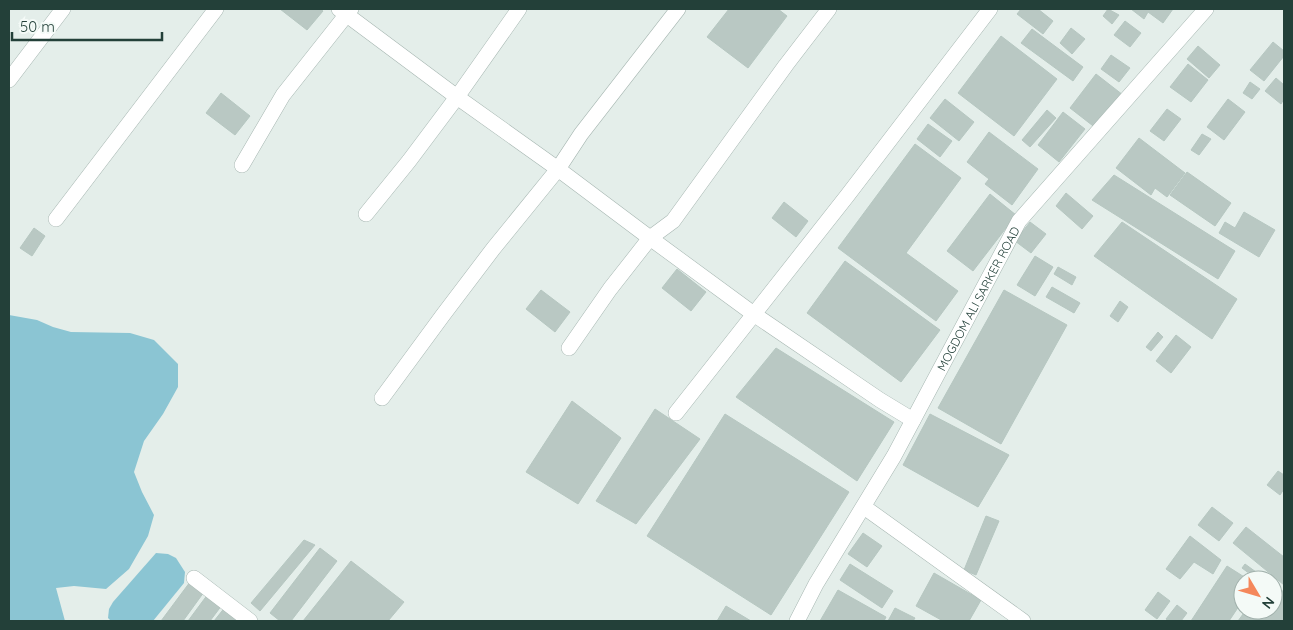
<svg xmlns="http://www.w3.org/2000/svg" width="1293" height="630" font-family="Quicksand,sans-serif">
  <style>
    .water { fill: #8bc5d3 }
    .building { fill: #b9c8c3; stroke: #b6c7c1 }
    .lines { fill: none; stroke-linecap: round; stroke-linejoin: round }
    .minor-casing { stroke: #a6b6b1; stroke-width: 16 }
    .minor { stroke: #fff; stroke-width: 15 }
    .labels { text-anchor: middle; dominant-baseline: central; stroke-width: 4.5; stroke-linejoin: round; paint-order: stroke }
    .street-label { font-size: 12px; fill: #234039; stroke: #f4faf7 }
  </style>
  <rect width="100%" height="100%" fill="#e4eeea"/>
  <g class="water">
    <path d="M9,315L37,320L53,327L71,332L130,333L154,340L178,364V387L163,414L144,441L134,472L142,492L154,515L148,536L129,569L106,589L74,586L56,588L65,621H9Z"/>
    <path d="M156,553L168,554L176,558L185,572L184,583L153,621H111L108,618L109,609L113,602Z"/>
  </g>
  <g class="building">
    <path d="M280,9H320L323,11L307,30Z"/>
    <path d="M729,9H778L787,16L748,68L707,37Z"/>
    <path d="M1021,9H1038L1053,21L1043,34L1017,14Z"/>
    <path d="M1108,9L1119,15L1112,24L1103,16Z"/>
    <path d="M1131,9H1173L1163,23L1148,12L1144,19Z"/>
    <path d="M1125,21L1141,33L1130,47L1114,35Z"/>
    <path d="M1071,28L1085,39L1072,54L1060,43Z"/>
    <path d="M1032,29L1083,67L1073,81L1021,43Z"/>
    <path d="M1001,36L1057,79L1014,136L958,93Z"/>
    <path d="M1273,42L1284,51V56L1264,81L1250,70Z"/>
    <path d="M1198,46L1220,65L1209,78L1187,59Z"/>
    <path d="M1111,55L1130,68L1119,82L1101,69Z"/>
    <path d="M1188,64L1208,80L1191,102L1170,87Z"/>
    <path d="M1096,74L1123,95L1097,129L1070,108Z"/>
    <path d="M1276,78L1284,85V99L1281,104L1265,91Z"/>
    <path d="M1250,82L1260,89L1252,99L1243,93Z"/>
    <path d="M221,93L250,116L235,135L206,113Z"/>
    <path d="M945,99L974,122L959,141L930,118Z"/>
    <path d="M1228,99L1245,112L1224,140L1207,127Z"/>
    <path d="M1167,109L1181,119L1164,141L1150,131Z"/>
    <path d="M1047,110L1056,118L1030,147L1022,140Z"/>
    <path d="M1063,112L1085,129L1059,162L1038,145Z"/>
    <path d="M928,124L952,141L940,157L917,139Z"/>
    <path d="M989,132L1038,169L1012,205L985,184L989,179L967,162Z"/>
    <path d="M1202,134L1211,139L1199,155L1191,150Z"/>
    <path d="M1139,138L1185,173L1167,197L1155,188L1151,195L1116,168Z"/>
    <path d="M915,144L961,178L906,253L958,291L936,321L838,248Z"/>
    <path d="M1187,172L1231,203L1215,226L1170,195Z"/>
    <path d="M1114,175L1235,251L1218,279L1092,200Z"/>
    <path d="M1066,193L1093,216L1082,229L1056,206Z"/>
    <path d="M990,194L1016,215L973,271L947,251Z"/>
    <path d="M784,202L808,221L796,237L772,218Z"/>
    <path d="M1244,212L1275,230L1259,257L1219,233L1225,222L1235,228Z"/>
    <path d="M1030,222L1046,234L1031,253L1015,241Z"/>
    <path d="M1122,222L1237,299L1212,339L1094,256Z"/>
    <path d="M34,228L45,236L32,256L20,248Z"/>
    <path d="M1035,256L1053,267L1035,296L1017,285Z"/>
    <path d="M845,261L940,330L901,382L807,313Z"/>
    <path d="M1058,267L1076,277L1072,285L1054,274Z"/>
    <path d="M677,269L706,292L691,311L662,288Z"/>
    <path d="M1052,287L1080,303L1074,313L1046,297Z"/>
    <path d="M541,290L570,312L555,332L526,309Z"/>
    <path d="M1004,290L1067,325L1001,444L938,408Z"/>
    <path d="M1120,301L1128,307L1118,322L1110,316Z"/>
    <path d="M1158,332L1163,337L1151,351L1146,347Z"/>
    <path d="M1176,335L1191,347L1171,373L1156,361Z"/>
    <path d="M776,348L894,422L857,481L736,397Z"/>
    <path d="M572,401L621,438L578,504L526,472Z"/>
    <path d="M655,409L700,439L636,524L596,501Z"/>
    <path d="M725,414L849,492L771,615L647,536Z"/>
    <path d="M930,414L1009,455L978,507L903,465Z"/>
    <path d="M1278,471L1284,475V489L1280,495L1267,485Z"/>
    <path d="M1212,507L1233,523L1219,541L1198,525Z"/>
    <path d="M986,516L999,521L976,575L964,570Z"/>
    <path d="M1246,527L1284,557V585L1233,543Z"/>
    <path d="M863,533L882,546L867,567L848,554Z"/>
    <path d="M1190,536L1221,560L1213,574L1194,562L1180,579L1166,569Z"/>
    <path d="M304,540L315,545L260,611L251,603Z"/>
    <path d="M320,548L337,561L291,621H280L270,613Z"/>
    <path d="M351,561L404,602L388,621H303Z"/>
    <path d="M850,564L893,591L882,608L840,580Z"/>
    <path d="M1245,564L1267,580H1258L1242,568Z"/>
    <path d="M1227,566L1249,580H1243V600L1229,621H1191Z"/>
    <path d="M934,573L981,600L969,621H943L916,606Z"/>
    <path d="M190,582L204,592L183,621H161Z"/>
    <path d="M1273,584L1284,592V621H1238L1246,610H1273Z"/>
    <path d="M838,590L886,617L884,621H820Z"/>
    <path d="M1158,592L1170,601L1157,619L1145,610Z"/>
    <path d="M208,594L222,605L210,621H188Z"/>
    <path d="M1177,605L1187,613L1181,621H1169L1166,619Z"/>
    <path d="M226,606L245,621H214Z"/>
    <path d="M726,606L751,621H717Z"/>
    <path d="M895,608L915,618L913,621H888Z"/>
  </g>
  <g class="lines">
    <defs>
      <g id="minor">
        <path d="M339,9L457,97L558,169L650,238L755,315L880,400L913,420"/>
        <path d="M9,80L63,9"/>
        <path d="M242,165L283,95L351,9"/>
        <path d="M366,214L409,161L457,97L519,9"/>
        <path d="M56,219L216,9"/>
        <path d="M569,348L610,289L650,238L673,221L786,65L829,9"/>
        <path d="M382,398L443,315L493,249L558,169L581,134L678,9"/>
        <path d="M676,413L847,196L990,9"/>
        <path d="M864,507L1023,621"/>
        <path d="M194,578L250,621"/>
        <path id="s1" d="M797,621L816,584L894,456L1019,221L1206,9"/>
      </g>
    </defs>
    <use href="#minor" class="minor-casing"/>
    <use href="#minor" class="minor"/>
  </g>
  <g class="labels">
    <g class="street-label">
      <text stroke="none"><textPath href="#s1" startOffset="370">MOGDOM ALI SARKER ROAD</textPath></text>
    </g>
  </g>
  <rect width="1293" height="630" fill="none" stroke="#234039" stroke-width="20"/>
  <g transform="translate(1258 595) rotate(128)"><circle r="24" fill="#f4faf7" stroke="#a0b0ab"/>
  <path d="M0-4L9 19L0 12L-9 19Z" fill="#f4875b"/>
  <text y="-8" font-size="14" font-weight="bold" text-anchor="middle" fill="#234039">N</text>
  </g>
  <path d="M12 32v8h150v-8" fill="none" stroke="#234039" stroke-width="2.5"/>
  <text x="20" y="32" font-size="15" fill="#234039" stroke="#f4faf7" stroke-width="4" paint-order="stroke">50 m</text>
</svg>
